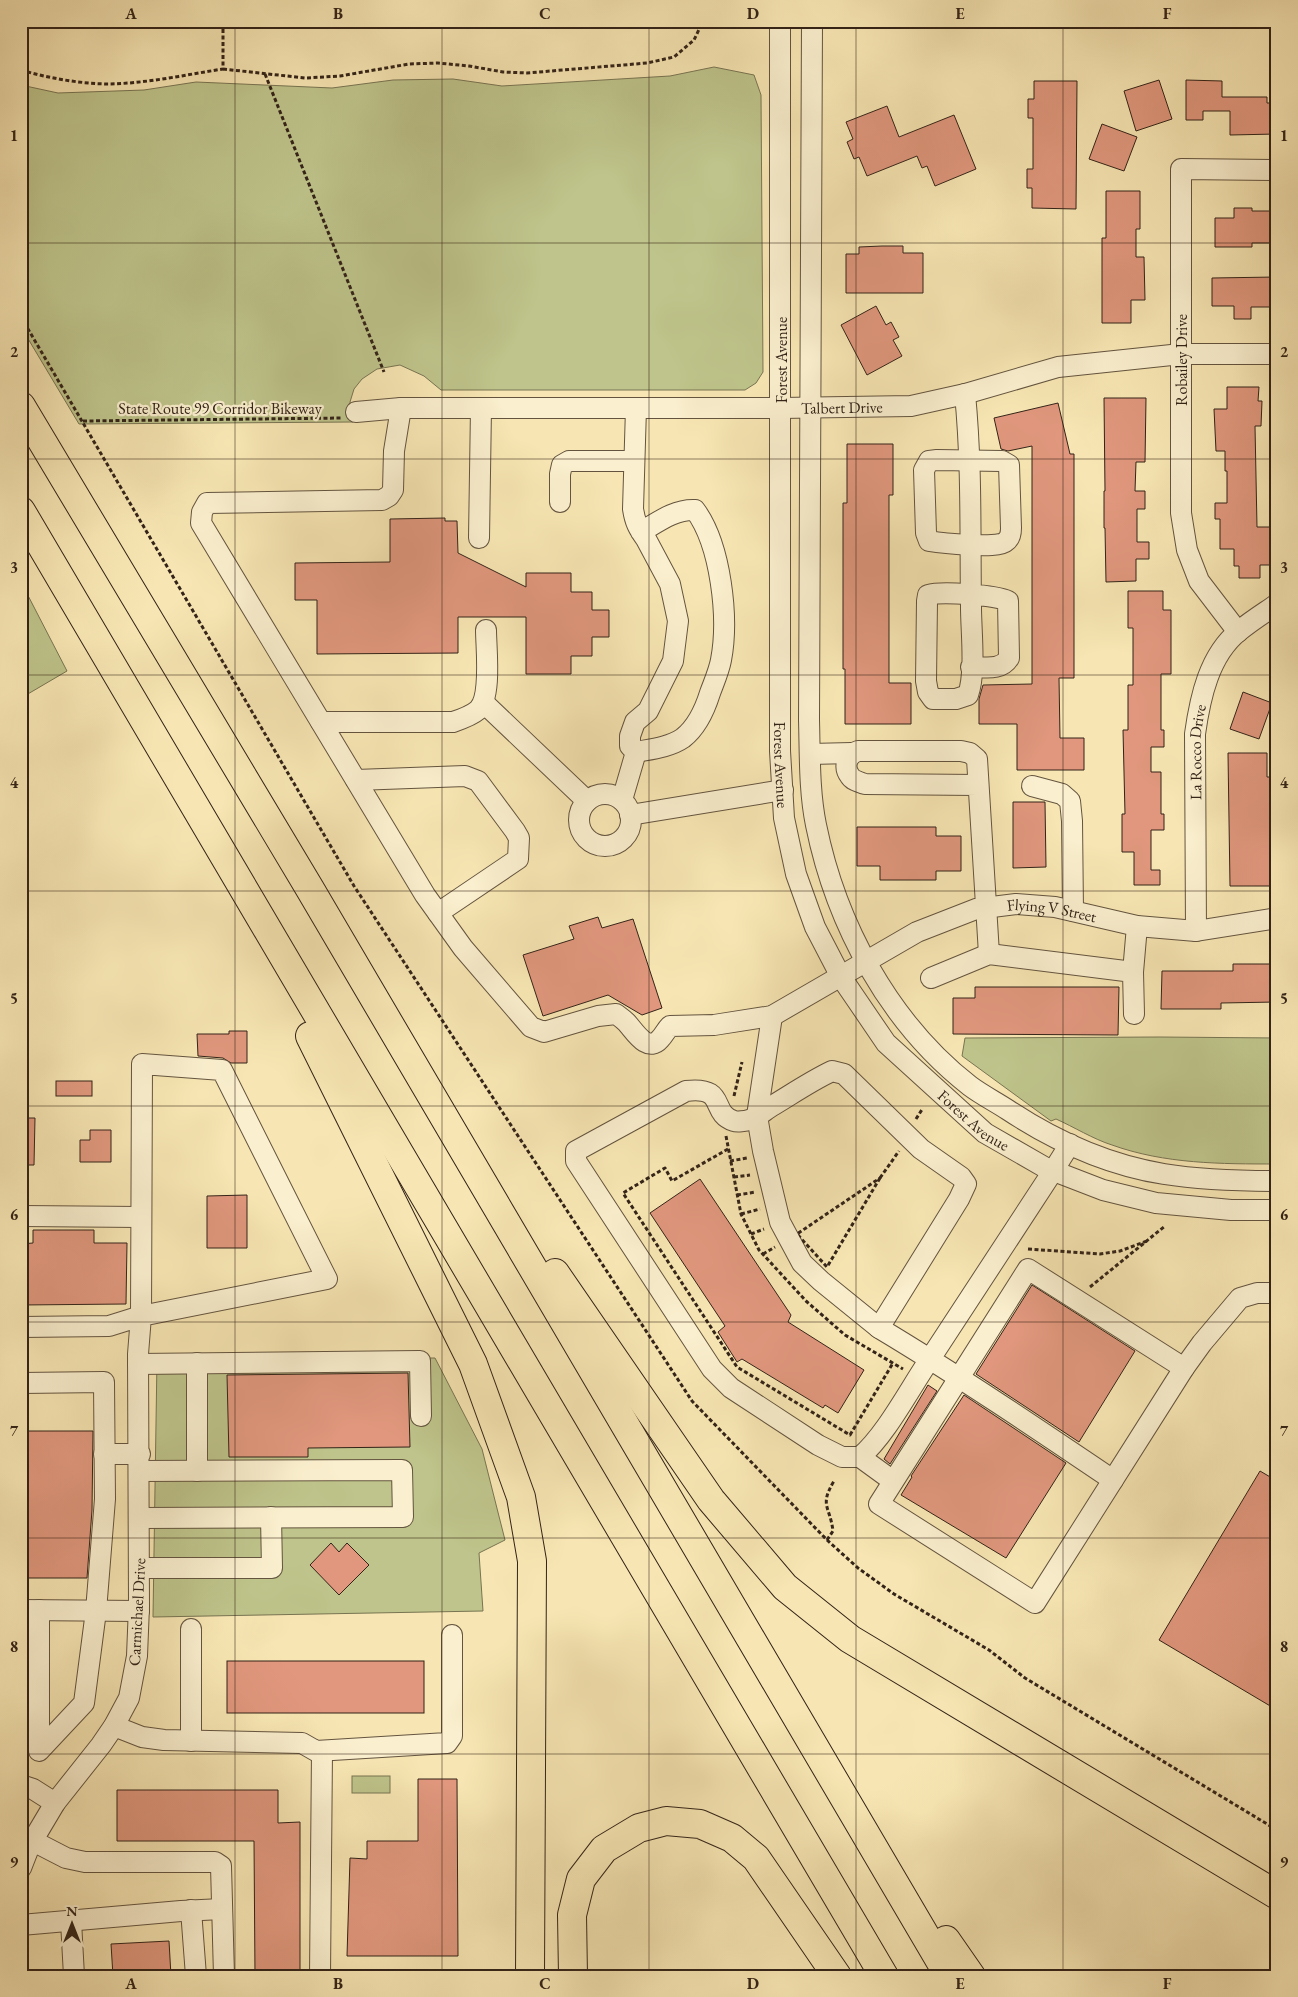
<svg xmlns="http://www.w3.org/2000/svg" width="1298" height="1997" font-family="'EB Garamond',serif">
  <style>
    .green { fill: #bec48b; stroke: #787452 }
    .building { fill: #e0977d; stroke: #332318 }
    .lines { fill: none; stroke-linecap: round; stroke-linejoin: round }
    .minor-casing { stroke: #64543f; stroke-width: 22 }
    .highway-casing { stroke: #332318; stroke-width: 30 }
    .path { stroke: #332318; stroke-width: 3; stroke-dasharray: 4 2.5; stroke-linecap: butt }
    .minor { stroke: #faefce; stroke-width: 20 }
    .highway { stroke: #f7e6b3; stroke-width: 28 }
    .grid { fill: none; stroke: #332318; stroke-width: 1; stroke-opacity: 0.55 }
    .labels { text-anchor: middle; dominant-baseline: central; stroke-width: 4.5; stroke-linejoin: round; paint-order: stroke }
    .street-label { font-size: 16px; fill: #332318; stroke: #faefce }
    .neatline { fill: none; stroke: #332318; stroke-width: 2 }
    .grid-label { font-size: 16px; text-anchor: middle; font-weight: bold; fill: #332318 }
  </style>
  <rect width="100%" height="100%" fill="#f7e6b3"/>
  <filter id="stains"><feTurbulence type="fractalNoise" baseFrequency=".004" numOctaves="4"/><feColorMatrix values="0 0 0 0 .2 0 0 0 0 .09 0 0 0 0 .02 0 0 0 .5 -.17"/></filter>
  <radialGradient id="worn" r=".72"><stop offset=".6" stop-color="#630" stop-opacity="0"/><stop offset="1" stop-color="#630" stop-opacity=".3"/></radialGradient>
  <g class="green">
    <path d="M714,67L754,75L761,95L763,372L756,383L745,390H441L424,376L400,365L377,369L362,379L354,389L350,402L353,422L79,424L21,327V85L58,93L144,90L196,82L332,88L393,80L453,79L502,86L670,76Z"/>
    <path d="M21,582L67,671L21,698Z"/>
    <path d="M1159,1037L1277,1038V1164C1221,1164 1165,1164 1112,1145C1093,1139 1074,1127 1056,1119L1051,1121L962,1056L965,1038Z"/>
    <path d="M435,1358L482,1449L505,1540L479,1553L483,1611L153,1617L157,1359Z"/>
    <rect x="352" y="1776" width="38" height="17"/>
  </g>
  <g class="building">
    <path d="M1159,80L1172,119L1136,131L1124,91Z"/>
    <path d="M1186,80L1222,81V97H1267V103H1277V134L1230,135V111H1203V120H1186Z"/>
    <path d="M1034,81H1077L1076,209L1032,208V188H1027V169H1033V118H1028V99H1034Z"/>
    <path d="M887,106L899,137L954,115L976,169L935,186L927,166L922,168L917,156L867,176L859,157L854,159L847,142L853,139L846,122Z"/>
    <path d="M1102,124L1137,137L1124,171L1089,159Z"/>
    <path d="M1106,191H1140V229H1136V257H1144L1145,300H1131V323H1102V238H1106Z"/>
    <path d="M1234,208H1252V211H1277V243H1252V247H1215V218H1234Z"/>
    <path d="M882,246H903V253H923V293H846V254H859V247Z"/>
    <path d="M1277,277V307H1251V319H1234V306H1212V278Z"/>
    <path d="M876,306L886,325L891,322L899,337L893,340L902,356L867,375L841,325Z"/>
    <path d="M1227,387H1259L1258,401H1262L1261,426H1255L1257,527H1271V565H1260V578H1239V566H1234V549H1220V519H1215V503H1227V471H1225V451H1216L1214,409H1227Z"/>
    <path d="M1104,398H1146L1145,462H1136L1135,491H1145V509H1137V542H1149V559H1136V581L1106,582L1105,528H1104V491H1105Z"/>
    <path d="M1058,403L1070,454H1074V678H1059L1060,738H1084V770H1017V724H979V699L983,685L1032,684V446L1008,451L1001,449L994,418Z"/>
    <path d="M847,444H893V495H889V683H911V724H845V669H843V503H847Z"/>
    <path d="M445,518V521H457L458,553L526,587V573H571V592H592V610H609V637H592V656H571V674H526V617H458V653L317,654V600H295V563L390,562V519Z"/>
    <path d="M1128,591H1163V610H1171V674H1161V730H1164V747H1151V772H1161V814H1164V830H1151V870H1160V885H1134V852H1122V814H1125L1123,730H1128V685H1133V628H1128Z"/>
    <path d="M1243,692L1272,703L1259,739L1230,729Z"/>
    <path d="M1228,753H1267V777H1272L1273,886H1230Z"/>
    <path d="M1013,802H1045L1046,867L1013,868Z"/>
    <path d="M857,827H936V836H961V871H936V880H880V866H857Z"/>
    <path d="M598,917L602,928L633,919L662,1008L642,1015L608,995L543,1016L523,955L574,939L569,926Z"/>
    <path d="M1233,964H1277V1002L1221,1003V1009H1161L1162,971H1233Z"/>
    <path d="M975,987H1119L1118,1035L953,1034V998H975Z"/>
    <path d="M229,1031H247V1063H231L223,1058L198,1056L197,1034H229Z"/>
    <rect x="56" y="1081" width="36" height="15"/>
    <path d="M21,1118H35L34,1165H21Z"/>
    <path d="M90,1130H111V1162H80V1140H90Z"/>
    <path d="M700,1179L791,1315L788,1322L864,1370L838,1413L825,1405L823,1408L742,1359L737,1362L718,1332L725,1326L650,1213Z"/>
    <path d="M247,1195V1248H207V1196Z"/>
    <path d="M33,1230H94V1243H127L126,1304L21,1305V1244L33,1243Z"/>
    <path d="M1032,1285L1135,1351L1079,1442L976,1374Z"/>
    <path d="M408,1373L410,1447L308,1448V1457H229L227,1375Z"/>
    <path d="M928,1385L937,1391L890,1464L884,1459Z"/>
    <path d="M964,1395L1066,1463L1006,1558L901,1495L912,1477L911,1476Z"/>
    <path d="M21,1431H93L92,1510L87,1578H21Z"/>
    <path d="M1260,1471L1277,1481V1710L1159,1640Z"/>
    <path d="M331,1543L339,1552L347,1543L369,1565L339,1595L310,1565Z"/>
    <rect x="227" y="1661" width="197" height="52"/>
    <path d="M418,1779H457L458,1956H347L350,1858L367,1859V1841H418Z"/>
    <path d="M117,1790H278V1823L300,1822V1976H255L254,1841H117Z"/>
    <path d="M169,1941L171,1976H113L111,1944Z"/>
  </g>
  <g class="lines">
    <defs>
      <g id="minor">
        <path id="s1" d="M780,21V751L784,818L796,874L815,927L841,977L886,1043L985,1133L1046,1168L1103,1190L1156,1203L1231,1210H1277"/>
        <path d="M812,21L809,720C810,754 809,791 816,825C836,924 889,1023 970,1086C982,1095 996,1102 1008,1110C1055,1141 1108,1165 1164,1174C1201,1180 1239,1181 1277,1181"/>
        <path d="M965,394C972,465 970,536 971,607C971,632 976,672 968,695L956,699H933L928,692L926,681L927,601L928,595C942,591 995,595 1008,601L1009,658C1001,671 985,667 971,667"/>
        <path id="s2" d="M401,408L394,451L393,490L389,496L382,500L207,503L202,512L201,523L425,895L463,948L531,1027L544,1032L598,1016L616,1014C620,1017 623,1019 626,1022C634,1030 647,1054 660,1039C664,1035 666,1030 670,1026L714,1025L772,1016L917,932L976,909L1016,904L1055,907L1137,926L1196,931L1277,918"/>
        <path d="M636,408L633,509C635,522 638,528 646,539L670,584L678,621L673,661L648,711L635,722L630,736V746L636,752C652,749 670,747 683,738C697,727 705,709 710,693C714,682 719,671 721,660C729,618 721,545 695,510C675,509 658,522 641,532"/>
        <path id="s3" d="M356,412L401,408H781L911,406L965,394L1058,367L1181,354H1277"/>
        <path d="M937,460L1002,461L1009,465L1011,528C1011,533 1010,539 1005,542C998,549 941,543 929,541L926,533L924,470L929,461Z"/>
        <path d="M560,502V474L562,465L569,461H634"/>
        <path d="M479,538L481,408"/>
        <path d="M1238,632L1199,581L1187,550L1181,513V169L1277,170"/>
        <path d="M484,703L587,801"/>
        <path d="M321,722H453C462,719 471,716 478,710C492,697 486,648 486,630"/>
        <path d="M810,754L852,753"/>
        <path d="M356,780L465,776L478,781L515,831L519,838L518,859L438,913"/>
        <path d="M978,785L865,784C860,782 853,781 850,776C843,767 847,754 858,751H961L970,753L977,759L989,954"/>
        <path d="M1032,786L1062,794L1070,801L1072,821L1073,911"/>
        <circle cx="605" cy="820" r="26"/>
        <path d="M622,800L636,752"/>
        <path d="M630,815L783,790"/>
        <path id="s4" d="M1196,931L1195,734C1200,698 1209,655 1239,631C1251,621 1264,613 1277,604"/>
        <path d="M1133,972L1137,926"/>
        <path d="M931,978L989,954L1133,972L1134,1014"/>
        <path d="M772,1016L757,1116L763,1151L780,1222L802,1263L821,1281L879,1328"/>
        <path d="M1070,1144L1053,1171L930,1359C910,1388 886,1435 860,1457H842L818,1445L731,1388L712,1369L576,1161V1151L686,1091C728,1086 709,1113 734,1121C737,1122 746,1121 749,1120C757,1118 765,1110 772,1106C792,1094 811,1081 832,1071L844,1074L921,1149L961,1177L966,1184L959,1199L879,1328C959,1376 1036,1428 1113,1480"/>
        <path d="M21,1216L140,1217"/>
        <path d="M1028,1269L1184,1368L1035,1603L879,1504Z"/>
        <path d="M21,1327L109,1326L141,1316L327,1279L222,1070L142,1064L141,1316L138,1354L139,1606L137,1656L129,1698L114,1726L101,1745L55,1803L30,1845L21,1868"/>
        <path d="M197,1363V1471"/>
        <path d="M138,1364L420,1361L421,1416"/>
        <path d="M1184,1368L1202,1343L1240,1298L1257,1293H1277"/>
        <path d="M21,1383L104,1382L105,1499L96,1611L84,1703L39,1751V1610"/>
        <path d="M104,1454H140"/>
        <path d="M860,1457L893,1481"/>
        <path d="M140,1471L402,1470L403,1517L140,1518"/>
        <path d="M140,1568H272L271,1517"/>
        <path d="M21,1610L139,1611"/>
        <path d="M114,1726L142,1737L164,1740L302,1743L316,1751L447,1743L452,1736V1635"/>
        <path d="M191,1741V1629"/>
        <path d="M21,1785L33,1789L55,1803"/>
        <path d="M33,1841L66,1858L85,1862H215L221,1866L224,1976"/>
        <path d="M191,1910L196,1976"/>
        <path d="M71,1921L74,1976"/>
        <path d="M21,1925L181,1911L222,1909"/>
        <path d="M320,1976L322,1751"/>
      </g>
      <g id="highway">
        <path d="M21,406L310,889L949,1976"/>
        <path d="M21,511L884,1976"/>
        <path d="M310,1036L473,1364L521,1497L532,1561L530,1976"/>
        <path d="M555,1273L711,1500L785,1587L850,1639L1277,1895"/>
        <path d="M946,1940L971,1976"/>
        <path d="M573,1976L572,1915L581,1879L604,1849L639,1828L666,1821L700,1824L732,1838L756,1858L837,1976"/>
      </g>
    </defs>
    <use href="#minor" class="minor-casing"/>
    <use href="#highway" class="highway-casing"/>
    <g class="path">
      <path d="M223,69L305,78L340,76L409,64L438,63L469,66L503,72L527,73L647,63L674,57L694,40L703,21"/>
      <path d="M21,70C48,78 76,83 105,84C144,84 184,75 223,69V27L224,21"/>
      <path d="M265,74L384,372"/>
      <path d="M21,317L354,886L692,1401L827,1540L858,1568L894,1594L989,1650L1025,1678L1277,1830"/>
      <path d="M83,421L342,418"/>
      <path d="M734,1096L742,1062"/>
      <path d="M916,1119L923,1108"/>
      <path d="M726,1136L741,1214L759,1250L806,1301L845,1335L903,1369"/>
      <path d="M728,1149L672,1181L665,1168L623,1193L737,1367L850,1435L893,1363"/>
      <path d="M730,1161L747,1158"/>
      <path d="M734,1177L750,1175"/>
      <path d="M880,1178L827,1267L797,1234Z"/>
      <path d="M880,1178L899,1151"/>
      <path d="M737,1195L756,1192"/>
      <path d="M741,1214L760,1209"/>
      <path d="M751,1234L764,1229"/>
      <path d="M1028,1249L1100,1254L1120,1251L1147,1241"/>
      <path d="M763,1254L775,1247"/>
      <path d="M1090,1287L1165,1226"/>
      <path d="M827,1540L833,1531C830,1506 819,1506 834,1481"/>
    </g>
    <use href="#minor" class="minor"/>
    <use href="#highway" class="highway"/>
  </g>
  <path class="grid" d="M235,21V1976M442,21V1976M649,21V1976M856,21V1976M1063,21V1976M21,243H1277M21,459H1277M21,675H1277M21,891H1277M21,1106H1277M21,1322H1277M21,1538H1277M21,1754H1277"/>
  <g class="labels">
    <g class="street-label">
      <text transform="translate(781 360) rotate(-90)">Forest Avenue</text>
      <text transform="translate(1181 360) rotate(-90)">Robailey Drive</text>
      <text stroke="none"><textPath href="#s3" startOffset="486">Talbert Drive</textPath></text>
      <text x="220" y="408">State Route 99 Corridor Bikeway</text>
      <text stroke="none"><textPath href="#s4" startOffset="179">La Rocco Drive</textPath></text>
      <text stroke="none"><textPath href="#s1" startOffset="744">Forest Avenue</textPath></text>
      <text stroke="none"><textPath href="#s2" startOffset="1470">Flying V Street</textPath></text>
      <text stroke="none"><textPath href="#s1" startOffset="1164">Forest Avenue</textPath></text>
      <text transform="translate(137 1612) rotate(-87)">Carmichael Drive</text>
    </g>
  </g>
  <rect width="1298" height="1997" fill="none" stroke="#f7e6b3" stroke-width="55"/>
  <g transform="translate(72 1924)" stroke="#faefce" stroke-width="4" paint-order="stroke">
  <path d="M0-4L9 19L0 12L-9 19Z" fill="#332318"/>
  <text y="-8" font-size="14" font-weight="bold" text-anchor="middle" fill="#332318">N</text>
  </g>
  <rect x="28" y="28" width="1242" height="1942" class="neatline"/>
  <g class="grid-label">
    <text x="131" y="19">A</text>
    <text x="338" y="19">B</text>
    <text x="545" y="19">C</text>
    <text x="753" y="19">D</text>
    <text x="960" y="19">E</text>
    <text x="1167" y="19">F</text>
    <text x="14" y="141">1</text>
    <text x="1284" y="141">1</text>
    <text x="14" y="357">2</text>
    <text x="1284" y="357">2</text>
    <text x="14" y="573">3</text>
    <text x="1284" y="573">3</text>
    <text x="14" y="788">4</text>
    <text x="1284" y="788">4</text>
    <text x="14" y="1004">5</text>
    <text x="1284" y="1004">5</text>
    <text x="14" y="1220">6</text>
    <text x="1284" y="1220">6</text>
    <text x="14" y="1436">7</text>
    <text x="1284" y="1436">7</text>
    <text x="14" y="1652">8</text>
    <text x="1284" y="1652">8</text>
    <text x="14" y="1867">9</text>
    <text x="1284" y="1867">9</text>
    <text x="131" y="1989">A</text>
    <text x="338" y="1989">B</text>
    <text x="545" y="1989">C</text>
    <text x="753" y="1989">D</text>
    <text x="960" y="1989">E</text>
    <text x="1167" y="1989">F</text>
  </g>
  <rect width="100%" height="100%" filter="url(#stains)"/>
  <rect width="100%" height="100%" fill="url(#worn)"/>
</svg>
